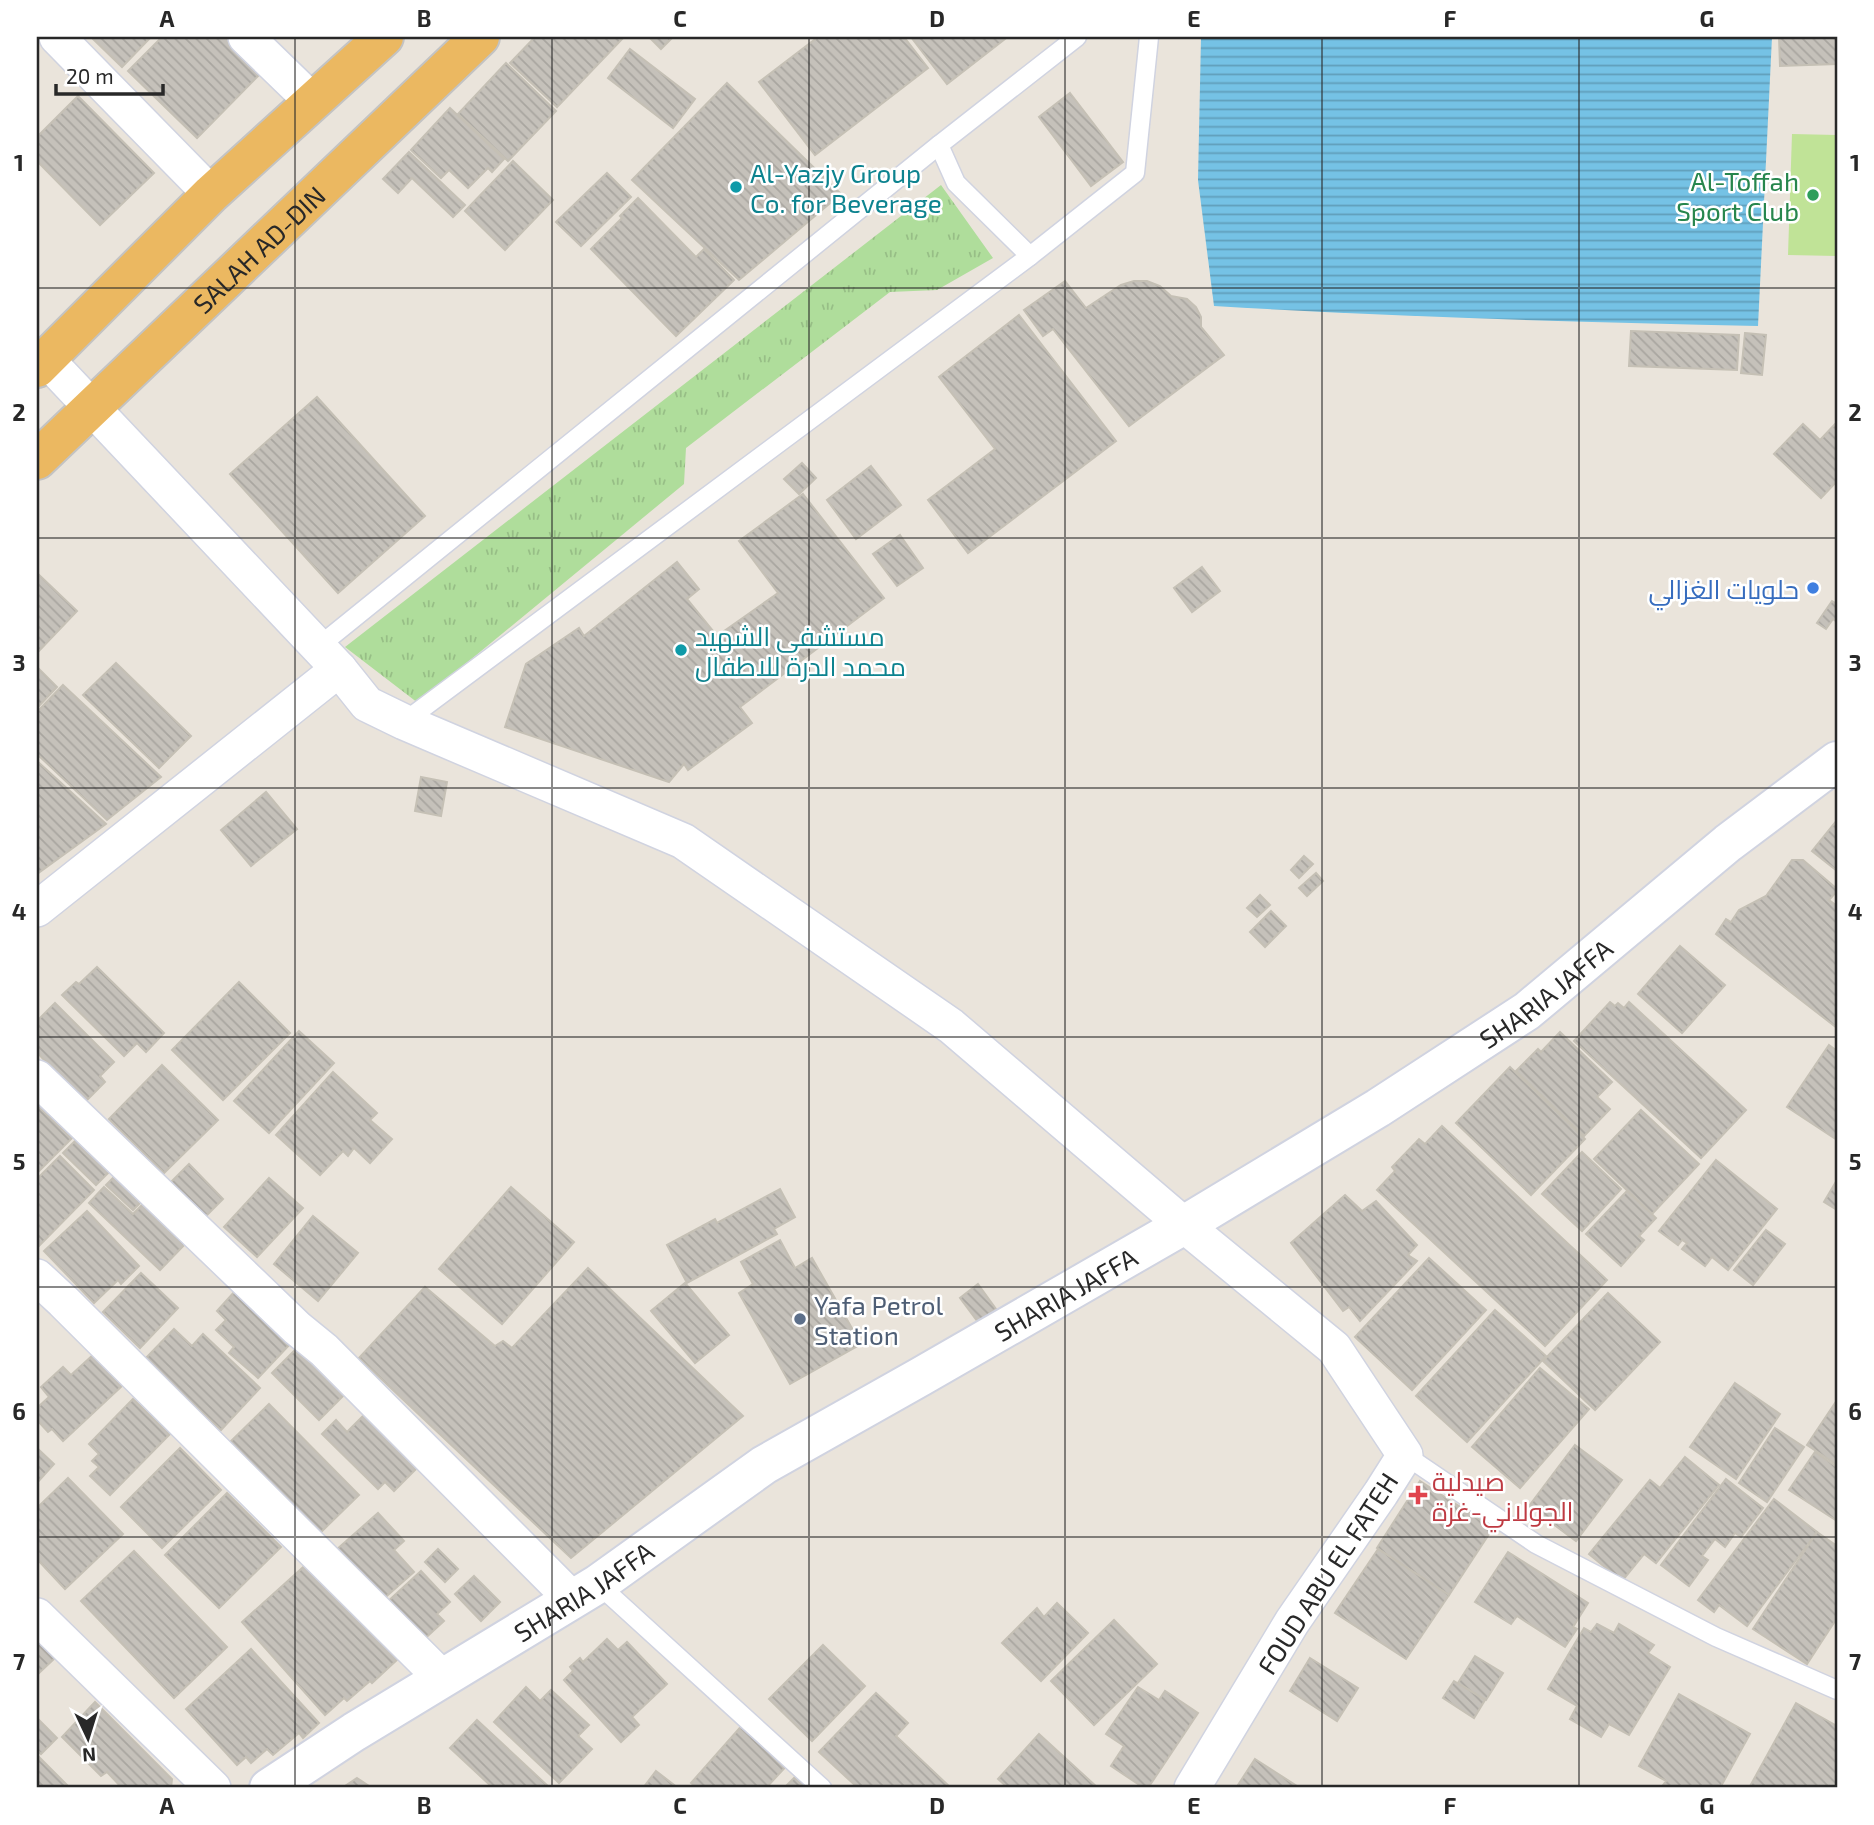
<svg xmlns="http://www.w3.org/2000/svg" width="1874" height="1825" font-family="'Exo 2',Cairo,sans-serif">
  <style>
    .grass { fill: url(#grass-tufts) }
    .pitch { fill: #c0e397 }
    .water { fill: url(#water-rules) }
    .building { fill: url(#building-back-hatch); stroke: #c5c0b5; stroke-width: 2 }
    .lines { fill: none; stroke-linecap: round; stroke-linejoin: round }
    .service-casing { stroke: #d0d3e0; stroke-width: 21 }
    .minor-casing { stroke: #d0d3e0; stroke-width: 38 }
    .tertiary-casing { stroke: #d0d3e0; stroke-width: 42 }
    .trunk-casing { stroke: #c3c3c3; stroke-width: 42 }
    .service { stroke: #fff; stroke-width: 18 }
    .minor { stroke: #fff; stroke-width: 35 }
    .tertiary { stroke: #fff; stroke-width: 38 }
    .trunk { stroke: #ebb861; stroke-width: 38 }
    .grid { fill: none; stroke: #282828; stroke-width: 2; stroke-opacity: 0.55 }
    .culture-dot { fill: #0f9aa8; stroke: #fff; stroke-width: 2.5 }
    .leisure-dot { fill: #2e9e5b; stroke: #fff; stroke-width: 2.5 }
    .shop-dot { fill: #3f7fe0; stroke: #fff; stroke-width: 2.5 }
    .service-dot { fill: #5c6f8a; stroke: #fff; stroke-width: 2.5 }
    .health-dot { fill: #e0444e; stroke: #fff; stroke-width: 2.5 }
    .labels { text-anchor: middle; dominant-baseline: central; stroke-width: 5; stroke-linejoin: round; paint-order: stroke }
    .culture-label { font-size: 26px; fill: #0d838f; stroke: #fff; text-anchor: start }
    .leisure-label { font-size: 26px; fill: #27864d; stroke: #fff; text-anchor: end }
    .street-label { font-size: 26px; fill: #282828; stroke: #fff }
    .shop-label { font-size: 26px; fill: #366cbe; stroke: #fff; text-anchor: end }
    .service-label { font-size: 26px; fill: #4e5e75; stroke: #fff; text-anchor: start }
    .health-label { font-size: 26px; fill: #be3a42; stroke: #fff; text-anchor: start }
    .neatline { fill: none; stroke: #282828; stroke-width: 2.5 }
    .grid-label { font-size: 23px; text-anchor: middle; font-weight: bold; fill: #282828 }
  </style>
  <defs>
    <pattern id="grass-tufts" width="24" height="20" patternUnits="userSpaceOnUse" patternTransform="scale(1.75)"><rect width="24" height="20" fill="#afdd9b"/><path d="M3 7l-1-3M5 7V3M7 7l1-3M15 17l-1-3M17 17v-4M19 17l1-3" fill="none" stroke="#97be86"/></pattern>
    <pattern id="water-rules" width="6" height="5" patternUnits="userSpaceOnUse" patternTransform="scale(1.75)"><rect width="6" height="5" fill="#75c2e5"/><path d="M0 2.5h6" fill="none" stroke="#609eba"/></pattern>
    <pattern id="building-back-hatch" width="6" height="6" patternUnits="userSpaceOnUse" patternTransform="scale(1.75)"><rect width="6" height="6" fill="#c5c1ba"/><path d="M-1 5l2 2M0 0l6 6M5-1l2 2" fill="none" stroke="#a9a6a0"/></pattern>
  </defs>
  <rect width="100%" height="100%" fill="#eae4db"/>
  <path class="grass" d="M941,185L993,258L937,290L890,292L686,448L684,484L418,703L345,647Z"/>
  <path class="pitch" d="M1792,134L1837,135V256L1788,255Z"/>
  <path class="water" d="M1201,37H1772L1758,326C1577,322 1395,317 1214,306L1198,180Z"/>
  <g class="building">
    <path d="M91,37H151L122,67Z"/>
    <path d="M162,37H226L262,72L197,138L128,71Z"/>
    <path d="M535,37H624L557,107L510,63Z"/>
    <path d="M649,37H673L661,49Z"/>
    <path d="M818,37H904L928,68L815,155L759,82Z"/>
    <path d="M911,37H1004L1005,39L947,84Z"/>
    <path d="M1779,37H1837V64L1780,66Z"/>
    <path d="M630,49L695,99L673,128L608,78Z"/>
    <path d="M506,63L556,111L508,161L458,114Z"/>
    <path d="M727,83L841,194L739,280L632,180Z"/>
    <path d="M1070,93L1123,162L1091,186L1039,117Z"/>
    <path d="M78,96L154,173L100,225L37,161V137Z"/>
    <path d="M450,108L504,159L492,172L488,168L468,188L449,170L441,178L411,150Z"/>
    <path d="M409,152L465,205L453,217L412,178L398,193L383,179Z"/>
    <path d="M513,161L553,200L505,250L465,211Z"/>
    <path d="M607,173L631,197L581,246L556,222Z"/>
    <path d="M638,198L696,257L704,249L734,280L676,336L591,249L622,218L620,216Z"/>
    <path d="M1065,281L1086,308L1121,285L1134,281H1147L1160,286L1171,296L1187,299L1196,307L1201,317V327L1224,355L1129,426L1053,329L1043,336L1024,310Z"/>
    <path d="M1019,315L1116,441L968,553L928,500L995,449L939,377Z"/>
    <path d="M1631,331L1739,335L1737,370L1629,366Z"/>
    <path d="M1745,333L1766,335L1762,375L1741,373Z"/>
    <path d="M317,397L425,516L338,593L230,474Z"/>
    <path d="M1837,422V481L1821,498L1774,454L1803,424L1820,440Z"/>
    <path d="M802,463L816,478L799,494L784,479Z"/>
    <path d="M871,466L901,505L856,539L827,500Z"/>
    <path d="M803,494L884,598L740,707L752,723L688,770L684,764L669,782L505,727L526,664L579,628L584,636L677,562L699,589L687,599L717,636L778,593L739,541Z"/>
    <path d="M900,535L923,568L897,586L873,554Z"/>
    <path d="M1202,567L1220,591L1192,612L1174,588Z"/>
    <path d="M37,573L77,611L37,653Z"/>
    <path d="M1832,601L1837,604V622L1833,619L1826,629L1817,623Z"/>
    <path d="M116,663L191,736L159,768L83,695Z"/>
    <path d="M37,667L57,687L37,708Z"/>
    <path d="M63,685L161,777L107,820L37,754V712Z"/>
    <path d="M37,761L106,824L37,874Z"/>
    <path d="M421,777L447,782L441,816L415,811Z"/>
    <path d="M266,792L297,829L251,866L221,830Z"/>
    <path d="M1837,820V871L1812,851Z"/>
    <path d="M1304,856L1313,864L1299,878L1291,870Z"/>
    <path d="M1792,860H1803L1837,889V891L1829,900L1837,906V1028L1716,934L1726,919L1731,922L1739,910L1766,896Z"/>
    <path d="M1316,873L1323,881L1307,896L1299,888Z"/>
    <path d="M1260,895L1270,905L1257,917L1247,908Z"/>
    <path d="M1271,911L1286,926L1265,947L1250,932Z"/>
    <path d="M1680,946L1725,985L1682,1033L1638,994Z"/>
    <path d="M97,967L164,1033L146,1052L137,1043L124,1056L62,995L76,982L79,984Z"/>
    <path d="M239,982L290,1033L223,1100L172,1050Z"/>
    <path d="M1610,1002L1615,1006L1618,1003L1624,1008L1629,1002L1746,1110L1701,1158L1574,1041Z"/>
    <path d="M55,1003L114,1062L100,1076L105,1082L86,1101L70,1085L68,1087L37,1052V1021Z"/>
    <path d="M299,1031L334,1063L269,1133L234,1101Z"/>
    <path d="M1560,1032L1612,1082L1597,1097L1610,1109L1584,1136L1516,1071L1538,1049L1541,1052Z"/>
    <path d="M1829,1045L1837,1051V1140L1787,1107Z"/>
    <path d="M162,1065L218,1120L164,1173L109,1119Z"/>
    <path d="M1510,1067L1585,1139L1531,1195L1456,1123Z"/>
    <path d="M333,1072L377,1113L370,1120L392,1139L370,1163L354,1148L348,1156L343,1151L320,1175L276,1135Z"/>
    <path d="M37,1104L72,1138L37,1173Z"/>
    <path d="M1641,1110L1699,1164L1652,1214L1594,1159Z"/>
    <path d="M1442,1126L1607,1280L1545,1346L1377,1190L1395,1171L1392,1167L1419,1139L1425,1144Z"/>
    <path d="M76,1140L109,1172L96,1185L63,1153Z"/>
    <path d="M1582,1152L1621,1189L1582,1231L1542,1194Z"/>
    <path d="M60,1156L94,1190L39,1246L37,1243V1179Z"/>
    <path d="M1716,1160L1777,1209L1728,1270L1712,1257L1705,1266L1682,1249L1687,1243L1682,1240L1678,1245L1659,1231Z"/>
    <path d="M189,1164L223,1199L206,1216L171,1182Z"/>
    <path d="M118,1173L144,1199L133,1210L106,1185Z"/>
    <path d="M269,1178L303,1208L257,1257L224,1227Z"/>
    <path d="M1837,1180V1210L1824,1202Z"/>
    <path d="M104,1187L133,1214L146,1201L188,1241L160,1270L89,1203Z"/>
    <path d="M511,1187L574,1242L502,1324L439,1269Z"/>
    <path d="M780,1189L795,1217L774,1229L777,1234L687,1283L667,1245L715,1219L717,1223Z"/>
    <path d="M1627,1191L1656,1218L1639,1236L1644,1240L1621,1266L1586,1234Z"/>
    <path d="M1345,1195L1362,1211L1376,1201L1417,1245L1408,1255L1417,1261L1360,1321L1349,1307L1343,1311L1291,1243Z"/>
    <path d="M87,1211L139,1266L121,1284L118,1280L94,1303L44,1251Z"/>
    <path d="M313,1216L358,1253L318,1301L274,1264Z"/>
    <path d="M1766,1230L1785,1244L1753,1285L1734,1270Z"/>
    <path d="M780,1240L795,1268L812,1258L861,1344L790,1384L739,1293L753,1284L741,1262Z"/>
    <path d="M1429,1258L1486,1310L1412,1390L1355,1337Z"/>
    <path d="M588,1268L743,1416L571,1558L359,1358L425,1287L495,1346L503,1341L512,1348Z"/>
    <path d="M141,1273L178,1308L140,1348L103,1312Z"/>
    <path d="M685,1283L729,1335L695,1363L651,1311Z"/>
    <path d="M978,1284L996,1309L978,1322L960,1298Z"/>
    <path d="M236,1290L292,1342L258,1378L229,1353L234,1347L216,1330L226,1320L217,1311Z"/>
    <path d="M1608,1293L1660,1342L1595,1410L1543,1361Z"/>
    <path d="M1495,1310L1546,1356L1467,1442L1416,1396Z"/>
    <path d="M174,1329L192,1346L203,1334L260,1388L221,1430L145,1359Z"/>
    <path d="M301,1344L348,1391L319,1420L272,1373Z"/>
    <path d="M93,1355L122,1386L63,1441L52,1429L48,1432L37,1420V1408L49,1397L41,1387L63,1367L71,1375Z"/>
    <path d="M1540,1368L1589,1409L1520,1488L1472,1447Z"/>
    <path d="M1735,1383L1780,1414L1736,1479L1690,1447Z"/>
    <path d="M133,1399L170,1434L110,1495L90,1476L99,1467L92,1461L99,1454L89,1444Z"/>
    <path d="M1835,1403L1837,1405V1465L1807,1445Z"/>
    <path d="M269,1404L359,1495L317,1536L227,1445Z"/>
    <path d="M366,1413L419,1466L394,1491L385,1482L378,1489L322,1434L336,1420L347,1432Z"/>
    <path d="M1775,1428L1804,1447L1767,1502L1739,1483Z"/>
    <path d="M1575,1445L1622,1480L1576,1541L1529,1506Z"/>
    <path d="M37,1448L54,1464L37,1483Z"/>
    <path d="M180,1448L221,1490L162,1548L121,1507Z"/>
    <path d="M1815,1452L1837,1467V1521L1789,1490Z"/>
    <path d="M1685,1457L1719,1485L1656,1563L1644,1554L1622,1581L1589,1554L1650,1480L1660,1488Z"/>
    <path d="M68,1478L123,1534L65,1589L37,1559V1508Z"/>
    <path d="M1726,1479L1763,1508L1741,1537L1735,1533L1725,1547L1715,1539L1702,1556L1708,1560L1689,1586L1661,1565Z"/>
    <path d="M1420,1481L1493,1528L1449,1595L1377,1548Z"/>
    <path d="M227,1493L281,1547L219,1608L165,1555Z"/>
    <path d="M1774,1499L1817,1532L1747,1626L1719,1605L1714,1612L1698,1600Z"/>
    <path d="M378,1513L404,1541L394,1550L414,1572L381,1601L336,1550Z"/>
    <path d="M1817,1532L1837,1546V1618L1807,1664L1753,1629Z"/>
    <path d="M438,1549L458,1569L445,1582L425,1562Z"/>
    <path d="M1378,1549L1449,1595L1406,1659L1335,1613Z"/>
    <path d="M134,1551L227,1647L174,1698L81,1601Z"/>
    <path d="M1508,1552L1588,1603L1573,1627L1577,1629L1565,1647L1517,1616L1511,1624L1475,1602Z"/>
    <path d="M310,1561L398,1659L372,1683L370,1681L347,1701L344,1698L325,1715L242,1622Z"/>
    <path d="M421,1571L450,1602L437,1614L444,1621L421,1642L385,1604Z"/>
    <path d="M474,1576L500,1602L481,1621L455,1594Z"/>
    <path d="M1057,1603L1088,1633L1041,1681L1002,1643L1037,1608L1044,1617Z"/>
    <path d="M1114,1620L1157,1664L1094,1725L1051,1681Z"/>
    <path d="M1597,1624L1614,1633L1619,1624L1654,1645L1648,1653L1670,1667L1629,1735L1609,1724L1601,1737L1570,1719L1577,1706L1548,1689L1584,1628L1591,1632Z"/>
    <path d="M37,1639L55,1658L37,1675Z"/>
    <path d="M607,1639L618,1650L627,1642L667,1684L632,1717L639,1725L621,1742L564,1680L573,1671L570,1667L580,1658L583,1662Z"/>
    <path d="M823,1645L865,1686L812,1741L769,1699Z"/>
    <path d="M251,1649L319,1723L303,1738L299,1733L273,1755L267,1749L251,1763L246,1757L237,1765L186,1709Z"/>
    <path d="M1475,1656L1503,1673L1486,1700L1458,1683Z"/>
    <path d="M1310,1658L1358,1688L1337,1721L1290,1691Z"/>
    <path d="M1454,1681L1485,1700L1474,1718L1443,1698Z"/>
    <path d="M526,1687L540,1701L551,1690L589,1725L578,1736L592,1749L559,1783L494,1722Z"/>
    <path d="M1138,1687L1159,1700L1165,1691L1198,1713L1148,1788H1144L1111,1766L1124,1746L1106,1734Z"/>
    <path d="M876,1693L908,1723L896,1736L951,1788H858L819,1752Z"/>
    <path d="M1679,1694L1750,1734L1720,1788H1661L1666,1781L1639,1766Z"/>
    <path d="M95,1702L172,1779L171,1788H122L107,1772L101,1776L62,1737Z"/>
    <path d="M1796,1703L1837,1726V1788H1749Z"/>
    <path d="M39,1720L57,1738L41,1754L37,1750V1722Z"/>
    <path d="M477,1720L550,1788H493L450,1748Z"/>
    <path d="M745,1722L790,1762L766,1788H697L691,1783Z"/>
    <path d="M1039,1734L1098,1788H1008L998,1779Z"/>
    <path d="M37,1755L70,1788H37Z"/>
    <path d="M1255,1759L1300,1788H1236Z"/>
    <path d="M656,1771L678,1788H643Z"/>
    <path d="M795,1777L807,1788H784Z"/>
    <path d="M357,1778L372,1788H342Z"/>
  </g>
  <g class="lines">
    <defs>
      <g id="service">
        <path d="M1030,256L1135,173L1149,37"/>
        <path d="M318,647L939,145"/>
        <path d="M404,722L1030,256L956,183L939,145L1077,37"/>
        <path d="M1405,1455L1536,1544L1716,1637L1837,1690"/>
        <path d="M598,1584L822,1788"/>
      </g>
      <g id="minor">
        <path d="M57,37L211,194"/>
        <path d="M246,37L313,102"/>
        <path d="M46,359L339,669L367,704L404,722L683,841L951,1026L1184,1225L1334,1348L1405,1455L1381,1493L1292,1622L1192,1788"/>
        <path d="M37,909L339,669"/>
        <path d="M37,1078L297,1328L324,1350L573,1600"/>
        <path d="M37,1277L63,1301L442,1678"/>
        <path d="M37,1616L213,1788"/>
      </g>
      <g id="tertiary">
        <path id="s1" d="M269,1788L354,1732L598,1584L764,1465L920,1377L1184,1225L1378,1108L1527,1011L1728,843L1837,761"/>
      </g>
      <g id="trunk">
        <path d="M37,368L211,194L384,37"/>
        <path id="s2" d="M37,460L480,37"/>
      </g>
    </defs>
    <use href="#service" class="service-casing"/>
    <use href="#minor" class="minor-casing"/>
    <use href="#tertiary" class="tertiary-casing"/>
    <use href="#trunk" class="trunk-casing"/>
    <use href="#service" class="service"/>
    <use href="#minor" class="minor"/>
    <use href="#tertiary" class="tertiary"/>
    <use href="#trunk" class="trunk"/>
  </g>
  <path class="grid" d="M295,37V1788M552,37V1788M809,37V1788M1065,37V1788M1322,37V1788M1579,37V1788M37,288H1837M37,538H1837M37,788H1837M37,1037H1837M37,1287H1837M37,1537H1837"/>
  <g class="culture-dot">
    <circle cx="736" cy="187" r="7"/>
    <circle cx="681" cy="650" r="7"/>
  </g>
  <circle class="leisure-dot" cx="1813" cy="195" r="7"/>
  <circle class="shop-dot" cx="1813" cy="588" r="7"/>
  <circle class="service-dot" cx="800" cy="1319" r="7"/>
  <path class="health-dot" d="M1414.5 1484.5h7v7h7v7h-7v7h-7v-7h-7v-7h7z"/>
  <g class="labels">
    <g class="culture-label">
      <text x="750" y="172">Al-Yazjy Group<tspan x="750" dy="30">Co. for Beverage</tspan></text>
      <text x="695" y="635">مستشفى الشهيد<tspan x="695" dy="30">محمد الدرة للاطفال</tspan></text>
    </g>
    <g class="leisure-label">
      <text x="1799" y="180">Al-Toffah<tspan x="1799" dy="30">Sport Club</tspan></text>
    </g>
    <g class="street-label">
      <text stroke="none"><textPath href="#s2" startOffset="306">SALAH AD-DIN</textPath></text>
      <text stroke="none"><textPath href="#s1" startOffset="1505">SHARIA JAFFA</textPath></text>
      <text stroke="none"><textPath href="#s1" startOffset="938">SHARIA JAFFA</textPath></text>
      <text transform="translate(1327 1573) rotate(-57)">FOUD ABU EL FATEH</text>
      <text stroke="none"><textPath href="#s1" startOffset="371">SHARIA JAFFA</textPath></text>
    </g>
    <g class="shop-label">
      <text x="1799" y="588">حلويات الغزالي</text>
    </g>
    <g class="service-label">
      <text x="814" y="1304">Yafa Petrol<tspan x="814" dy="30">Station</tspan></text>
    </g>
    <g class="health-label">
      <text x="1432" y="1480">صيدلية<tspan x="1432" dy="30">الجولاني-غزة</tspan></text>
    </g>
  </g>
  <rect width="1874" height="1825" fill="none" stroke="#ffffff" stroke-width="77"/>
  <g transform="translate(88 1738) rotate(176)" stroke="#ffffff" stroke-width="5" paint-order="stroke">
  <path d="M0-5L12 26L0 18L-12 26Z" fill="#282828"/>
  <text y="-10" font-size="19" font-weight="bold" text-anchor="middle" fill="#282828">N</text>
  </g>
  <path d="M56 84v10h107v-10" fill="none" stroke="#282828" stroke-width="3.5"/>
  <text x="66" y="84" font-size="21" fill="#282828" stroke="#ffffff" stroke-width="5" paint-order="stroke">20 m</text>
  <rect x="38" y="38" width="1798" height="1748" class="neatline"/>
  <g class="grid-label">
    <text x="167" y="27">A</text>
    <text x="424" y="27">B</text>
    <text x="680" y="27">C</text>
    <text x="937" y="27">D</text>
    <text x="1194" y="27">E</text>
    <text x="1450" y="27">F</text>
    <text x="1707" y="27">G</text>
    <text x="19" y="171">1</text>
    <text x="1855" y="171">1</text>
    <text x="19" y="421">2</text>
    <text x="1855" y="421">2</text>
    <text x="19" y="671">3</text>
    <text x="1855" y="671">3</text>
    <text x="19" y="920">4</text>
    <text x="1855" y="920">4</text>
    <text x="19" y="1170">5</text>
    <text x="1855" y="1170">5</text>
    <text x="19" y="1420">6</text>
    <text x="1855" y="1420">6</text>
    <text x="19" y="1670">7</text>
    <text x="1855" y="1670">7</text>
    <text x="167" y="1814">A</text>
    <text x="424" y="1814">B</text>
    <text x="680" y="1814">C</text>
    <text x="937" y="1814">D</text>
    <text x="1194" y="1814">E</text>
    <text x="1450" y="1814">F</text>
    <text x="1707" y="1814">G</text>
  </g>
</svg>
